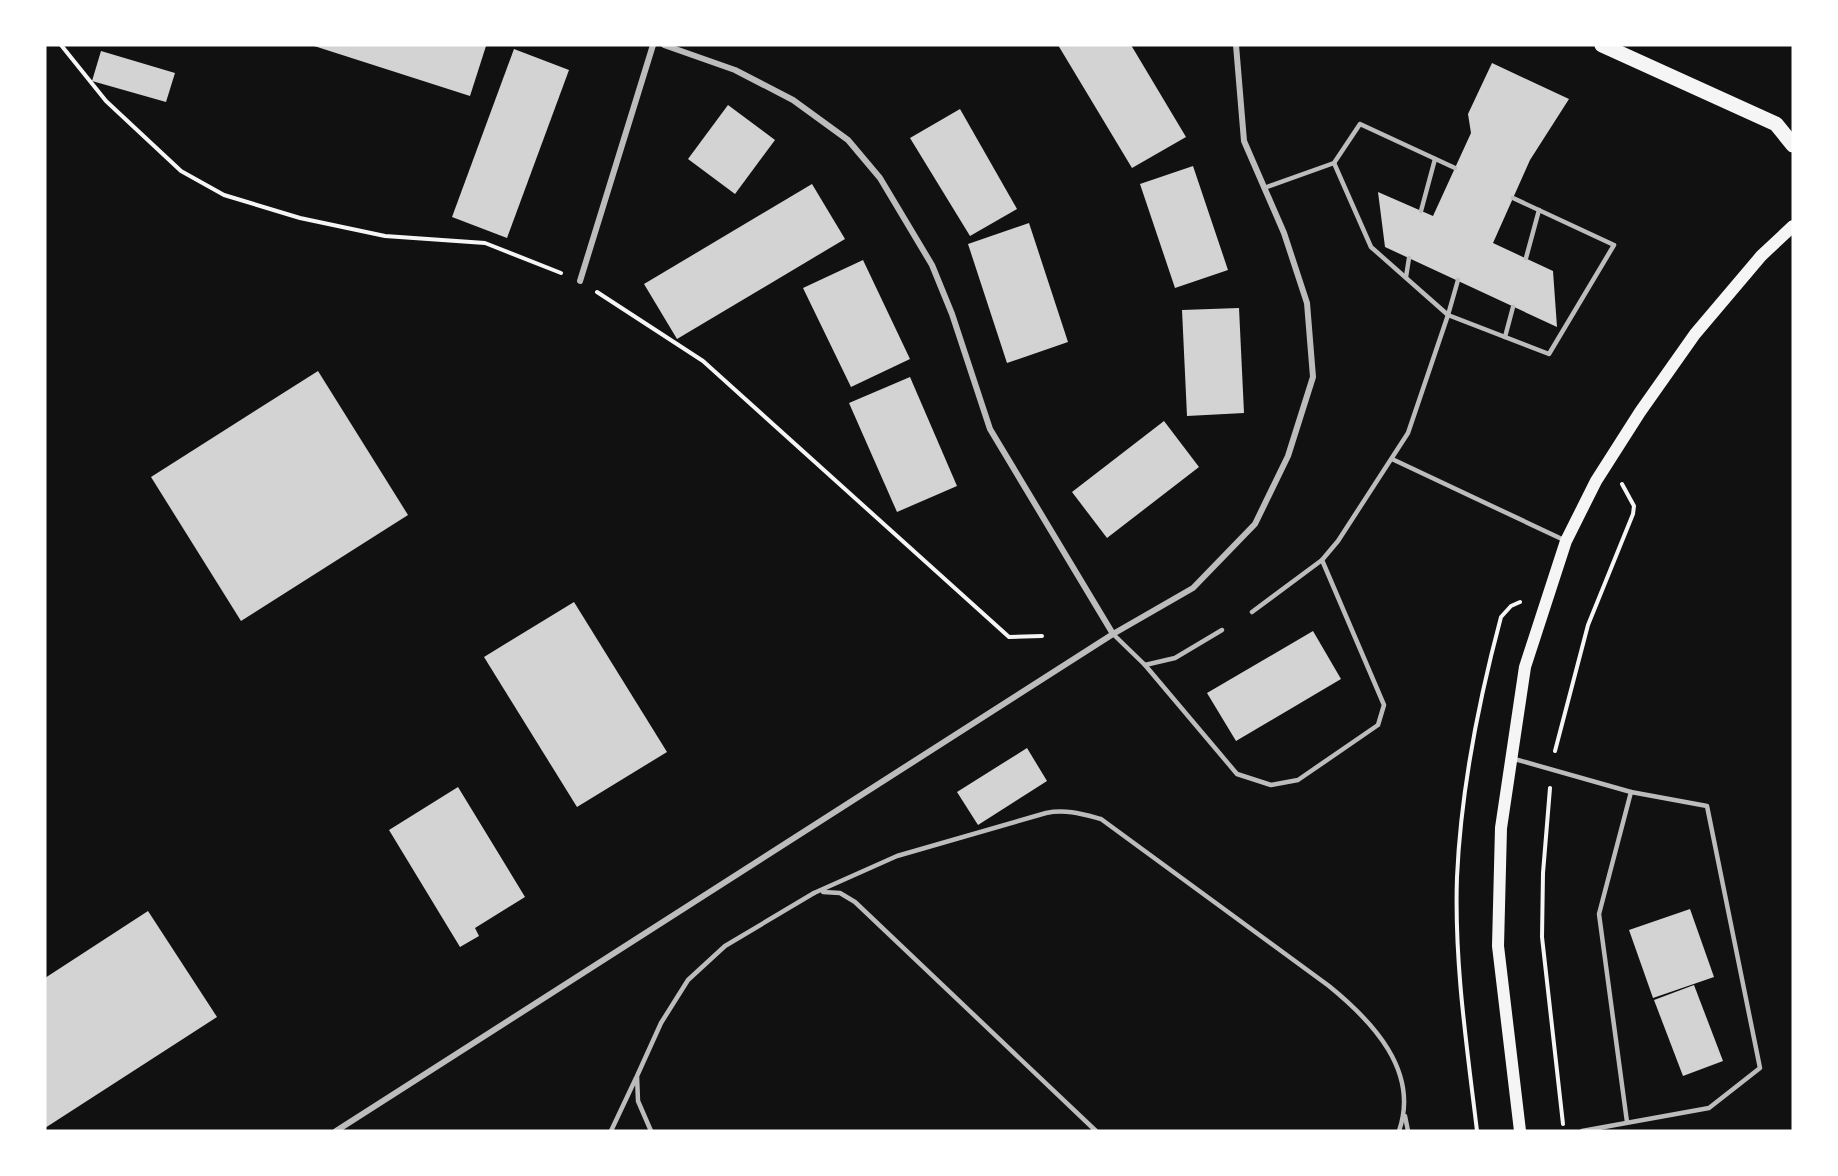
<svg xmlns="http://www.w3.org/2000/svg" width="1838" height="1176" font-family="Jost,sans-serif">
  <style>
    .building { fill: #d3d3d3 }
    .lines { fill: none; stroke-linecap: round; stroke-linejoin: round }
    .path { stroke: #f5f5f5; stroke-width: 4 }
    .service { stroke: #bcbcbc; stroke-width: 4.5 }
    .minor { stroke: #bcbcbc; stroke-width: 6 }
    .secondary { stroke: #f5f5f5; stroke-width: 12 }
    .primary { stroke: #f5f5f5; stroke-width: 15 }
  </style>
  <rect width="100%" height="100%" fill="#111"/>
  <g class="building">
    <path d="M311,45H483L486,46L470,96Z"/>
    <path d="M1058,45H1131L1186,137L1132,168Z"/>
    <path d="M514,49L569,70L507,238L452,217Z"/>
    <path d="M101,51L175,73L166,102L92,81Z"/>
    <path d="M1492,63L1569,99L1530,160L1493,243L1553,271L1557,327L1385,247L1378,192L1433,216L1471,133L1468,114Z"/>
    <path d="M728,105L775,140L735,194L688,159Z"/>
    <path d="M960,109L1017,209L970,236L910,138Z"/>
    <path d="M1193,166L1228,270L1175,288L1140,184Z"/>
    <path d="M812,184L845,239L677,339L644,284Z"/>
    <path d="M1029,223L1068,342L1007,363L968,244Z"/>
    <path d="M863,260L910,359L851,387L803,288Z"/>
    <path d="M1239,308L1244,413L1187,416L1182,310Z"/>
    <path d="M318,371L408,515L241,621L151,477Z"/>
    <path d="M910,377L957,486L897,512L849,403Z"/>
    <path d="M1164,421L1199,467L1107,538L1072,492Z"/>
    <path d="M574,602L667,752L577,807L484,657Z"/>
    <path d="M1313,631L1341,679L1236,741L1207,693Z"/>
    <path d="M1027,748L1047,781L978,825L957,792Z"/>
    <path d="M458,787L525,897L475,928L479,936L460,947L389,830Z"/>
    <path d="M1690,909L1714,977L1653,998L1629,930Z"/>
    <path d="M148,911L217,1017L45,1128V978Z"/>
    <path d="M1694,985L1723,1061L1683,1076L1654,1000Z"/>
  </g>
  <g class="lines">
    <g class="path">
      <path d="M61,45L106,101L181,171L224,195L300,218L385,236L485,243L561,273"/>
      <path d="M597,292L703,361L1009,637L1042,636"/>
      <path d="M1555,751L1588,625L1633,514L1634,506L1622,484"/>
      <path d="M1550,788L1543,873L1542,937L1563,1124"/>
      <path d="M1477,1131C1467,1047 1454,962 1457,877C1461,788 1478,703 1501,617L1511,606L1520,602"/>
    </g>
    <g class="service">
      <path d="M1334,163L1360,124L1455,168"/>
      <path d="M1421,211L1435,159"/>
      <path d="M1526,258L1539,210"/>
      <path d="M1406,277L1409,258"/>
      <path d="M1458,280L1448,315L1549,354L1614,245L1513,198"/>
      <path d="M1505,337L1513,307"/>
      <path d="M1392,459L1564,540"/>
      <path d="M1252,612L1322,560L1338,541L1408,433L1448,315L1371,247L1334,163L1264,188"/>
      <path d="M1113,634L1145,665L1175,658L1222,630"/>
      <path d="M1145,665L1237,774L1271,785L1298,780L1378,725L1384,705L1322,560"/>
      <path d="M1511,758L1631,792L1707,806L1760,1068L1709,1108L1582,1131"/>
      <path d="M823,892L840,893L855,902L1096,1131"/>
      <path d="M814,893L897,856L1046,813C1066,809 1082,814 1101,819L1329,986C1372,1021 1420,1071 1399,1131"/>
      <path d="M1405,1116L1408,1131"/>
      <path d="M1627,1122L1599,914L1631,792"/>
      <path d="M611,1131L636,1078"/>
      <path d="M651,1131L638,1101L637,1076L661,1023L688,980L725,946L814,893"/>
    </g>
    <g class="minor">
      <path d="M664,45L735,70L793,100L848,140L880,178L932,265L952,314L990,429L1113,634"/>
      <path d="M580,281L653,45"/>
      <path d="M336,1131L1113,634L1193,588L1255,524L1288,456L1313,377L1307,303L1284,233L1244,141L1236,45"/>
    </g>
    <path class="secondary" d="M1520,1131L1498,946L1501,828L1525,667L1566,541L1596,481L1640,412L1695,334L1761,256L1793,226"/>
    <path class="primary" d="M1602,45L1776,124L1793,145"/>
  </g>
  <rect width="1838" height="1176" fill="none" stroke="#ffffff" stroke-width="93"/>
</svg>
